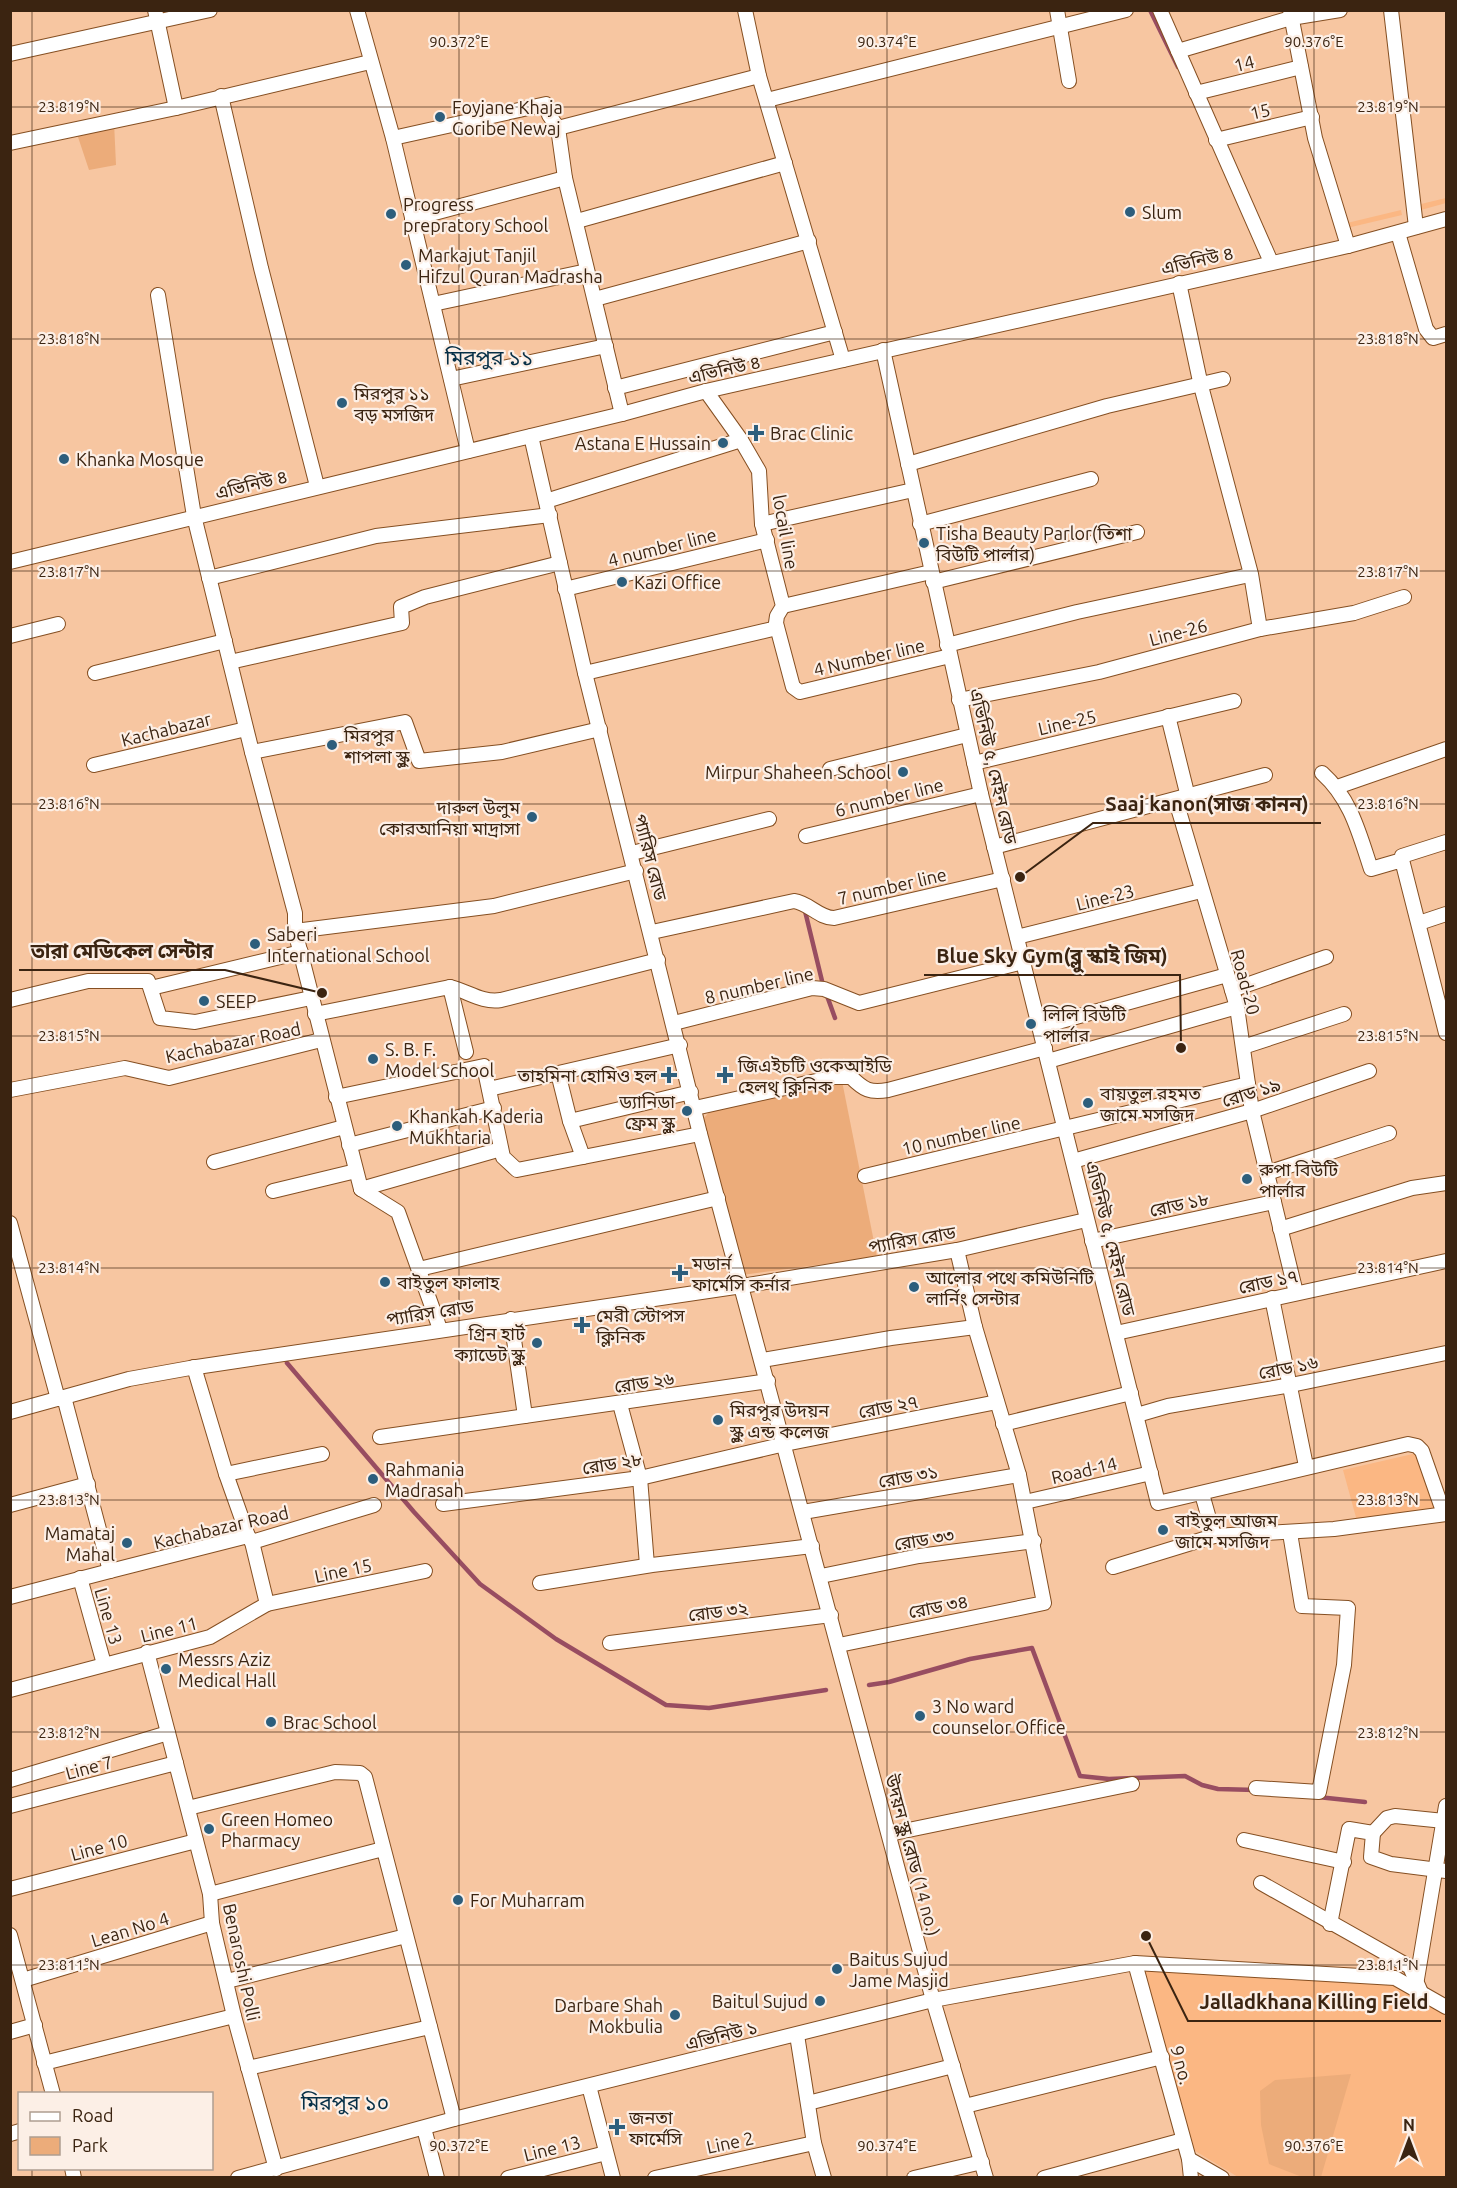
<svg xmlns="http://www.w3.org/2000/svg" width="1457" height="2188" font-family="Ubuntu,'Noto Sans Bengali',sans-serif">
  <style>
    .built { fill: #fbb783 }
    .green { fill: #ecac7a }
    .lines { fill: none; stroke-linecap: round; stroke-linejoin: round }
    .stream { stroke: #984d61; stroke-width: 4.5 }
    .minor-casing { stroke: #854f22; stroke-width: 16 }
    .minor { stroke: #fff; stroke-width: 14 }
    .ticks { fill: none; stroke: #3b2411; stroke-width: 1.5; stroke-opacity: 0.45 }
    .poi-dot { fill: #2d5e7c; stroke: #fcefe6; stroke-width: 2 }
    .labels { text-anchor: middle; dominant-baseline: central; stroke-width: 4.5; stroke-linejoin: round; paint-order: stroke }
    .street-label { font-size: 18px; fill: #3b2411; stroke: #fcefe6 }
    .poi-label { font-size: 18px; fill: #3b2411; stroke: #fcefe6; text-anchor: start }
    .quarter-label { font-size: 21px; fill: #062f46; stroke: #fcefe6 }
    .ticks-label { font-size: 15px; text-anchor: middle; fill: #3b2411; stroke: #fcefe6; stroke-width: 4.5; stroke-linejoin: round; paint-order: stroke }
    .leader { fill: none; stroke: #3b2411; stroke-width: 2 }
    .callout-dot { fill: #3b2411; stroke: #fcefe6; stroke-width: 2 }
    .callout-label { font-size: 20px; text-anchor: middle; font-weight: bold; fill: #3b2411; stroke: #fcefe6; stroke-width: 4.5; stroke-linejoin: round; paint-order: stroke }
  </style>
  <rect width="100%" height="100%" fill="#f7c6a1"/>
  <g class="built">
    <path d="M1446,198V203L1421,210V204Z"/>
    <path d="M1401,210L1402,215L1347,228V223Z"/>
    <path d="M1417,1453L1436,1510L1357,1521L1343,1470Z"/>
    <path d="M1137,1967L1395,1982L1446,2015V2177H1238L1192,2149Z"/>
  </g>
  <g class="green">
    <path d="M114,122L116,165L89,170L76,131Z"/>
    <path d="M842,1081L877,1257L742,1275L704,1118L711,1110Z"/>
    <path d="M1351,2074L1321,2177H1302L1269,2164L1261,2125L1260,2091L1275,2080Z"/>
  </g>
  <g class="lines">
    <g class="stream">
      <path d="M1150,10L1178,67"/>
      <path d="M805,911L823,985"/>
      <path d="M826,993L835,1018"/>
      <path d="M287,1363L414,1512L480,1584L556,1639L666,1705L709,1708L826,1690"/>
      <path d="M869,1685L889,1682L970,1659L1032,1648L1080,1776L1109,1779L1185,1776L1202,1785L1218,1789L1256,1790"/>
      <path d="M1318,1797L1365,1802"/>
    </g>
    <defs>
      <g id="minor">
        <path d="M155,10L176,108L370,62"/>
        <path d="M357,10L393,138L468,451"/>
        <path d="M745,10L759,76L843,360"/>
        <path d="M1057,10L1069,81"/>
        <path d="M1160,10L1271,262"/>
        <path d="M1290,10L1315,138L1348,246"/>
        <path d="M1391,10L1416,227"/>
        <path d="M1178,51L1291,18L1340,10"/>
        <path d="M10,54L210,10"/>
        <path d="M1196,93L1301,67"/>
        <path d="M221,96L261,268L317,486"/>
        <path d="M767,100L1126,10"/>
        <path d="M558,128L759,76"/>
        <path d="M393,138L546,104L549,115L558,128L565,178L622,414"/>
        <path d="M1216,140L1312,117"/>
        <path d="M10,143L176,108"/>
        <path d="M412,219L565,178"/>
        <path d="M577,221L785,163"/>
        <path d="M1398,233L1426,329L1433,338L1446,334"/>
        <path d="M1179,283L1201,386L1251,574L1260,629"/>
        <path d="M158,295L194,516L252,752L295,913V931L361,1189"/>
        <path d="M595,299L809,241"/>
        <path d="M433,304L587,271"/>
        <path d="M883,350L981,794L1158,1503L1408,1444L1417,1446L1422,1451L1444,1514"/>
        <path d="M451,379L606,346"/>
        <path d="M615,388L835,332"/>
        <path d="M706,391L741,440L759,471L762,524L783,606L777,616L776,623L793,687L800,692L950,656"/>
        <path d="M531,436L585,673L700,1134L933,2000L986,2178"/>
        <path d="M908,464L1107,406L1223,379"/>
        <path d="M546,501L741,440"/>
        <path d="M762,524L913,490"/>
        <path d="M920,524L1091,479"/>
        <path d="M10,562L622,414L706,391L1348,246L1446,219"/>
        <path d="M209,578L376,536L550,515"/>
        <path d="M933,582L1137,532"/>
        <path d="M565,589L767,540"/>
        <path d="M783,606L931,572"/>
        <path d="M10,636L58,624"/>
        <path d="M947,645L1077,612L1245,576"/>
        <path d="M230,662L402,623L401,607L425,597L560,563"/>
        <path d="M95,673L225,641"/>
        <path d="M585,673L777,628"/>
        <path d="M959,700L1099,672L1260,629L1354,613L1404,597"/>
        <path d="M1168,716L1188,797"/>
        <path d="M252,752L405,722L419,761L502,752L600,729"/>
        <path d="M974,763L1234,701"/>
        <path d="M94,765L246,729"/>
        <path d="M830,769L967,735"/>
        <path d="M1322,773C1351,799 1359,833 1371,869L1402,860L1446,1033"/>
        <path d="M1337,787L1446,749"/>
        <path d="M1176,801L1237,1007L1248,1084"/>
        <path d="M806,836L981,794"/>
        <path d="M994,847L1265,775"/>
        <path d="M632,853L769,819"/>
        <path d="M1402,860V856L1446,842"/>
        <path d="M1419,923L1446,914"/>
        <path d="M295,931L494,906L636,871"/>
        <path d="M652,932L794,901C809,903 819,918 834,918L1003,879"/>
        <path d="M1017,937L1201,891"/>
        <path d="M450,987C468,991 481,1003 501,1000L658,960"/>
        <path d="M151,988L301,952"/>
        <path d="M1232,990L1326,957"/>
        <path d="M10,1000L88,981H148L160,1018L195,1022L311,998"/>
        <path d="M315,1014L450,987L466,1052"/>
        <path d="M674,1023L812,988L824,989L859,1003L1023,962"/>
        <path d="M1040,1027L1227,975"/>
        <path d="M1243,1047L1344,1014"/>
        <path d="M1048,1061L1237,1007"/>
        <path d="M558,1073L570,1121"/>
        <path d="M489,1089L680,1045"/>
        <path d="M10,1090L125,1068L169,1078L321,1040"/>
        <path d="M336,1097L484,1066L503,1157L517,1170L700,1134"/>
        <path d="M695,1108L834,1077H851C864,1090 870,1093 888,1090L1045,1048"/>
        <path d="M349,1145L494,1108"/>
        <path d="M583,1157L570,1121L691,1092"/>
        <path d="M1073,1161L1252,1111L1369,1071"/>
        <path d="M214,1162L344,1127"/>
        <path d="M1267,1173L1389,1133"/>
        <path d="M865,1176L1248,1084L1252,1111L1296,1293"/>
        <path d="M361,1189L398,1212L440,1329"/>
        <path d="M361,1189L501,1149"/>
        <path d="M273,1191L356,1171"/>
        <path d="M10,1223L58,1399"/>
        <path d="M1280,1229L1412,1188L1446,1183"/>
        <path d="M1092,1241L1274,1202"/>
        <path d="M419,1269L718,1198"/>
        <path d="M1272,1298L1306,1466"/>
        <path d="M511,1319L525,1416"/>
        <path d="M1116,1333L1446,1261"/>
        <path d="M762,1360L891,1338L975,1327"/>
        <path d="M194,1367L226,1474L248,1536"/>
        <path d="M64,1397L110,1571L248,1536L252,1542L374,1505"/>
        <path d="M620,1404L640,1478L647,1565"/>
        <path d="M10,1412L129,1379L190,1368L742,1286L957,1250L1086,1220"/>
        <path d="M1137,1415L1168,1406L1291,1385L1446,1353"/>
        <path d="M1003,1424L1131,1393"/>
        <path d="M380,1437L768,1381"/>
        <path d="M226,1474L322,1454"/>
        <path d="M1202,1494L1214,1536L1334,1529L1446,1514"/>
        <path d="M1025,1502L1151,1473"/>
        <path d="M443,1504L640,1478L785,1444L997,1402"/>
        <path d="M10,1505L88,1484"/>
        <path d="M803,1512L1019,1475"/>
        <path d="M1113,1567L1214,1536"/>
        <path d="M821,1576L919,1556L1034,1541"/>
        <path d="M80,1578L104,1664"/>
        <path d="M540,1583L652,1565L812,1546"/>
        <path d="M10,1597L110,1571"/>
        <path d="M267,1604L425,1571"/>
        <path d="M610,1643L831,1615"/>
        <path d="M839,1645L1044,1603L1019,1475L975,1327L957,1250"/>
        <path d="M147,1652L210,1894L212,1923L234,2016L276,2169"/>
        <path d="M10,1690L210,1637L267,1604L252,1542"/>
        <path d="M10,1780L168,1733"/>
        <path d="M1256,1788L1319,1792L1344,1665L1348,1608L1302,1606L1290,1533"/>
        <path d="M10,1806L176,1763"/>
        <path d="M188,1808L335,1772L360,1773L365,1777L454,2119"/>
        <path d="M1373,1833L1387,1818L1395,1816L1444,1821"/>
        <path d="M889,1834L1132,1784"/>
        <path d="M1244,1840L1344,1862"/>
        <path d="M1261,1883L1410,1967L1420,1990"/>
        <path d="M10,1889L196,1841"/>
        <path d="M210,1894L383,1849"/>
        <path d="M1330,1924L1349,1829L1373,1833L1371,1857L1391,1864L1446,1871"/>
        <path d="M10,1935L53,2094"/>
        <path d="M1135,1963L1189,2159L1191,2178"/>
        <path d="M1417,1979L1446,1806"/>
        <path d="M23,1980L212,1923"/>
        <path d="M227,1981L406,1936"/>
        <path d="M10,2032L35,2025"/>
        <path d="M797,2035L814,2143L824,2178"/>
        <path d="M44,2063L234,2016"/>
        <path d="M248,2068L430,2027"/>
        <path d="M589,2086L613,2178"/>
        <path d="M808,2103L953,2066"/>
        <path d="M965,2106L1162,2057"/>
        <path d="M424,2128L437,2178"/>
        <path d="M10,2134L20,2131"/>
        <path d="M1189,2159L1222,2178"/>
        <path d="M72,2168L74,2178"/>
        <path d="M238,2178L454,2119L933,2000L1135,1963L1395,1978L1446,2007"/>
        <path d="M508,2178L606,2153"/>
        <path d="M655,2178L814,2143"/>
        <path d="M914,2178L982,2162"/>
        <path d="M1044,2178L1183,2140"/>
      </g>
    </defs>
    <use href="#minor" class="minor-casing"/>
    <use href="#minor" class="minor"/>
  </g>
  <path class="ticks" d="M32,10V2094M459,10V2178M887,10V2178M1314,10V2178M10,107H1446M10,339H1446M10,571H1446M10,804H1446M10,1036H1446M10,1268H1446M10,1500H1446M10,1732H1446M10,1965H1446M32,2168V2178"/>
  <g class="poi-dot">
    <circle cx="440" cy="117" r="6"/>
    <circle cx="1130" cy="212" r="6"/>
    <circle cx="391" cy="214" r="6"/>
    <circle cx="406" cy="265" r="6"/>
    <circle cx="342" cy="403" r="6"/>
    <path d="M753 424h6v6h6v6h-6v6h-6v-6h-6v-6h6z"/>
    <circle cx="723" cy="443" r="6"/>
    <circle cx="64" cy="459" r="6"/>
    <circle cx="924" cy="543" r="6"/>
    <circle cx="622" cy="582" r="6"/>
    <circle cx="332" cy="745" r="6"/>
    <circle cx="903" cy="772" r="6"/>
    <circle cx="532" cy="817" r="6"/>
    <circle cx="255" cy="944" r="6"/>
    <circle cx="204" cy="1001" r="6"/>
    <circle cx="1031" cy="1024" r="6"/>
    <circle cx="373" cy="1059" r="6"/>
    <path d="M666 1066h6v6h6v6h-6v6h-6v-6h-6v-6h6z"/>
    <path d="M722 1066h6v6h6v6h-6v6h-6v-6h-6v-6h6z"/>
    <circle cx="1088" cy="1103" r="6"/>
    <circle cx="687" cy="1111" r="6"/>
    <circle cx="397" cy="1126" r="6"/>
    <circle cx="1247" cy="1179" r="6"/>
    <path d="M677 1264h6v6h6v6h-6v6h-6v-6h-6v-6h6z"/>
    <circle cx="385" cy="1282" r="6"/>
    <circle cx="914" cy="1287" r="6"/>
    <path d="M579 1316h6v6h6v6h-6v6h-6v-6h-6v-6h6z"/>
    <circle cx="537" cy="1343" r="6"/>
    <circle cx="718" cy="1420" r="6"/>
    <circle cx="373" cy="1479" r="6"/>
    <circle cx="1163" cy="1530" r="6"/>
    <circle cx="127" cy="1543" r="6"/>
    <circle cx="166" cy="1669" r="6"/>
    <circle cx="920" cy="1716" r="6"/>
    <circle cx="271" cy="1722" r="6"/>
    <circle cx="209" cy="1829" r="6"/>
    <circle cx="458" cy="1900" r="6"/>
    <circle cx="837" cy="1969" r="6"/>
    <circle cx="820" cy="2001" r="6"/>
    <circle cx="675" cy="2015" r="6"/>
    <path d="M614 2118h6v6h6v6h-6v6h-6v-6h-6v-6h6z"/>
  </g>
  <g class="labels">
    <g class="street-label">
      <text transform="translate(1244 63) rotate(-14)">14</text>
      <text transform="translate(1260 111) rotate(-13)">15</text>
      <text transform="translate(1197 260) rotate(-13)">এভিনিউ ৪</text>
      <text transform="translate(724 369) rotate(-13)">এভিনিউ ৪</text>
      <text transform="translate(251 484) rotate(-14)">এভিনিউ ৪</text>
      <text transform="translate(786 532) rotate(80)">locail line</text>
      <text transform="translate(662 547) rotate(-14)">4 number line</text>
      <text transform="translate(1178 632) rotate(-15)">Line-26</text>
      <text transform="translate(869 657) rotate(-13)">4 Number line</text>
      <text transform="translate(1067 722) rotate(-13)">Line-25</text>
      <text transform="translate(166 729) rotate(-14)">Kachabazar</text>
      <text transform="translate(994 766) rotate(77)">এভিনিউ ৫, মেইন রোড</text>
      <text transform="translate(889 797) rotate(-14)">6 number line</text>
      <text transform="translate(651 857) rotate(76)">প্যারিস রোড</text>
      <text transform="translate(892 886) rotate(-13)">7 number line</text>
      <text transform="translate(1105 897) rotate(-14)">Line-23</text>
      <text transform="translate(1246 982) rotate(75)">Road-20</text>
      <text transform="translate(759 985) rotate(-13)">8 number line</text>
      <text transform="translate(233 1042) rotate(-12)">Kachabazar Road</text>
      <text transform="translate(1251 1092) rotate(-17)">রোড ১৯</text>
      <text transform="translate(961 1135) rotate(-13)">10 number line</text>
      <text transform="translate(1179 1204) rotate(-12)">রোড ১৮</text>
      <text transform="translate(1111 1238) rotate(76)">এভিনিউ ৫, মেইন রোড</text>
      <text transform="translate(912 1239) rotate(-10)">প্যারিস রোড</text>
      <text transform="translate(1268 1281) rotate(-12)">রোড ১৭</text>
      <text transform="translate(430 1312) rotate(-9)">প্যারিস রোড</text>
      <text transform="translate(1288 1367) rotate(-11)">রোড ১৬</text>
      <text transform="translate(644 1382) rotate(-8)">রোড ২৬</text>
      <text transform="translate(888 1406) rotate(-11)">রোড ২৭</text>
      <text transform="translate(612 1463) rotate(-9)">রোড ২৮</text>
      <text transform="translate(1084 1470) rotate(-13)">Road-14</text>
      <text transform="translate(908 1476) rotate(-10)">রোড ৩১</text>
      <text transform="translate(221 1527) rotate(-13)">Kachabazar Road</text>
      <text transform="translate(924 1539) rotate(-9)">রোড ৩৩</text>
      <text transform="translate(343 1570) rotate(-12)">Line 15</text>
      <text transform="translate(938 1606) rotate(-11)">রোড ৩৪</text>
      <text transform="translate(718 1611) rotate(-7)">রোড ৩২</text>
      <text transform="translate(109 1616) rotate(74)">Line 13</text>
      <text transform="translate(169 1629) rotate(-14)">Line 11</text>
      <text transform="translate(89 1767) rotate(-15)">Line 7</text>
      <text transform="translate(99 1847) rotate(-15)">Line 10</text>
      <text transform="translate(913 1855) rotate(75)">উদয়ন স্কুল রোড (14 no.)</text>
      <text transform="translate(130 1929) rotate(-17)">Lean No 4</text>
      <text transform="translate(242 1962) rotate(78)">Benaroshi Polli</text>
      <text transform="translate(721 2035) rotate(-14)">এভিনিউ ১</text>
      <text transform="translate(1182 2065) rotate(75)">9 no.</text>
      <text transform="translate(730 2142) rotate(-12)">Line 2</text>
      <text transform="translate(552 2148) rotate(-14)">Line 13</text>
    </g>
    <g class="poi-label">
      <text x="452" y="107">Foyjane Khaja<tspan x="452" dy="21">Goribe Newaj</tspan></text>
      <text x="403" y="204">Progress<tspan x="403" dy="21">prepratory School</tspan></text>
      <text x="1142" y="212">Slum</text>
      <text x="418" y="255">Markajut Tanjil<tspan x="418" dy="21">Hifzul Quran Madrasha</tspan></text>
      <text x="354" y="393">মিরপুর ১১<tspan x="354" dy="21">বড় মসজিদ</tspan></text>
      <text x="770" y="433">Brac Clinic</text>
      <text x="711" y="443" text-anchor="end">Astana E Hussain</text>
      <text x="76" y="459">Khanka Mosque</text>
      <text x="936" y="533">Tisha Beauty Parlor(তিশা<tspan x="936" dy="21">বিউটি পার্লার)</tspan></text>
      <text x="634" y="582">Kazi Office</text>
      <text x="344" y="735">মিরপুর<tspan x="344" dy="21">শাপলা স্কুল</tspan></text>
      <text x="891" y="772" text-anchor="end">Mirpur Shaheen School</text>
      <text x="520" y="807" text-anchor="end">দারুল উলুম<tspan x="520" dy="21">কোরআনিয়া মাদ্রাসা</tspan></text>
      <text x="267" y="934">Saberi<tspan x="267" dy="21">International School</tspan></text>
      <text x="216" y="1001">SEEP</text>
      <text x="1043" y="1014">লিলি বিউটি<tspan x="1043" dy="21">পার্লার</tspan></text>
      <text x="385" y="1049">S. B. F.<tspan x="385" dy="21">Model School</tspan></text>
      <text x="738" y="1065">জিএইচটি ওকেআইডি<tspan x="738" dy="21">হেলথ্ ক্লিনিক</tspan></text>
      <text x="657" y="1075" text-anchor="end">তাহমিনা হোমিও হল</text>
      <text x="1100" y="1093">বায়তুল রহমত<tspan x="1100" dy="21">জামে মসজিদ</tspan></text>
      <text x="675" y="1101" text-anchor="end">ড্যানিডা<tspan x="675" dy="21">ফ্রেম স্কুল</tspan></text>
      <text x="409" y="1116">Khankah Kaderia<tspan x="409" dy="21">Mukhtaria</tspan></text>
      <text x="1259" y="1169">রুপা বিউটি<tspan x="1259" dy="21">পার্লার</tspan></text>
      <text x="692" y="1263">মডার্ন<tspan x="692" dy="21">ফার্মেসি কর্নার</tspan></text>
      <text x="926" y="1277">আলোর পথে কমিউনিটি<tspan x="926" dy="21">লার্নিং সেন্টার</tspan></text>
      <text x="397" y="1282">বাইতুল ফালাহ</text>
      <text x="596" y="1315">মেরী স্টোপস<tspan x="596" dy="21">ক্লিনিক</tspan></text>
      <text x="525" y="1333" text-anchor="end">গ্রিন হার্ট<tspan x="525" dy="21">ক্যাডেট স্কুল</tspan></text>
      <text x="730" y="1410">মিরপুর উদয়ন<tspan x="730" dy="21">স্কুল এন্ড কলেজ</tspan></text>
      <text x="385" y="1469">Rahmania<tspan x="385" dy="21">Madrasah</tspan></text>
      <text x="1175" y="1520">বাইতুল আজম<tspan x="1175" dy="21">জামে মসজিদ</tspan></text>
      <text x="115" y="1533" text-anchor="end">Mamataj<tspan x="115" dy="21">Mahal</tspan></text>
      <text x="178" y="1659">Messrs Aziz<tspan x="178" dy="21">Medical Hall</tspan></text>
      <text x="932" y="1706">3 No ward<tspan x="932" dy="21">counselor Office</tspan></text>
      <text x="283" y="1722">Brac School</text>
      <text x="221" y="1819">Green Homeo<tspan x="221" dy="21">Pharmacy</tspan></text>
      <text x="470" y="1900">For Muharram</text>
      <text x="849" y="1959">Baitus Sujud<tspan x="849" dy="21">Jame Masjid</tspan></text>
      <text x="808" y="2001" text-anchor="end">Baitul Sujud</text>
      <text x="663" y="2005" text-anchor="end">Darbare Shah<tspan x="663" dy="21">Mokbulia</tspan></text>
      <text x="629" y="2117">জনতা<tspan x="629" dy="21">ফার্মেসি</tspan></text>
    </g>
    <g class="quarter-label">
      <text x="489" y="357">মিরপুর ১১</text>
      <text x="345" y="2102">মিরপুর ১০</text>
    </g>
  </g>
  <g class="ticks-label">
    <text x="459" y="47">90.372°E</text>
    <text x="887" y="47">90.374°E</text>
    <text x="1314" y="47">90.376°E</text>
    <text x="69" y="112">23.819°N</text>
    <text x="1388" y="112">23.819°N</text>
    <text x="69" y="344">23.818°N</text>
    <text x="1388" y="344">23.818°N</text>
    <text x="69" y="577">23.817°N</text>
    <text x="1388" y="577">23.817°N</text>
    <text x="69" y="809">23.816°N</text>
    <text x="1388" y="809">23.816°N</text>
    <text x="69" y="1041">23.815°N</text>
    <text x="1388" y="1041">23.815°N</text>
    <text x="69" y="1273">23.814°N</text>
    <text x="1388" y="1273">23.814°N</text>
    <text x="69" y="1505">23.813°N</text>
    <text x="1388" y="1505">23.813°N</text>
    <text x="69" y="1738">23.812°N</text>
    <text x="1388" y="1738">23.812°N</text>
    <text x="69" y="1970">23.811°N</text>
    <text x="1388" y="1970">23.811°N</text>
    <text x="459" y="2151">90.372°E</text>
    <text x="887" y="2151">90.374°E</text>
    <text x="1314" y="2151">90.376°E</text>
  </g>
  <path class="leader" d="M1020 877L1093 823H1321M322 993L225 970H19M1181 1048L1180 975H924M1146 1936L1188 2021H1441"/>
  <g class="callout-dot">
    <circle cx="1020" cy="877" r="6"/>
    <circle cx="322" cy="993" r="6"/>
    <circle cx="1181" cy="1048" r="6"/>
    <circle cx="1146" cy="1936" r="6"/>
  </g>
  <g class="callout-label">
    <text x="1207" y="811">Saaj kanon(সাজ কানন)</text>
    <text x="122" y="958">তারা মেডিকেল সেন্টার</text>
    <text x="1052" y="963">Blue Sky Gym(ব্লু স্কাই জিম)</text>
    <text x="1314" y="2009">Jalladkhana Killing Field</text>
  </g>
  <rect width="1457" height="2188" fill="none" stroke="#3b2411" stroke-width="24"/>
  <rect x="18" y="2092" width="195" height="78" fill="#fcefe6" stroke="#af9e91" stroke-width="1.5"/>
  <rect x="30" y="2112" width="30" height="9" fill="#ffffff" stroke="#af9e91" stroke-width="1.5"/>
  <text x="72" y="2122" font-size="18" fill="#3b2411">Road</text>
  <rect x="30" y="2137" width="30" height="18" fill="#ecac7a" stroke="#af9e91" stroke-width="1.5"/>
  <text x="72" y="2152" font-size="18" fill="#3b2411">Park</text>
  <g transform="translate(1409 2140)" stroke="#fcefe6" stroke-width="4.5" paint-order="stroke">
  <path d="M0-4.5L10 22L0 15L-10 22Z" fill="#3b2411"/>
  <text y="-9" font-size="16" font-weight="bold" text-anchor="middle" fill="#3b2411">N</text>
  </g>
</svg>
